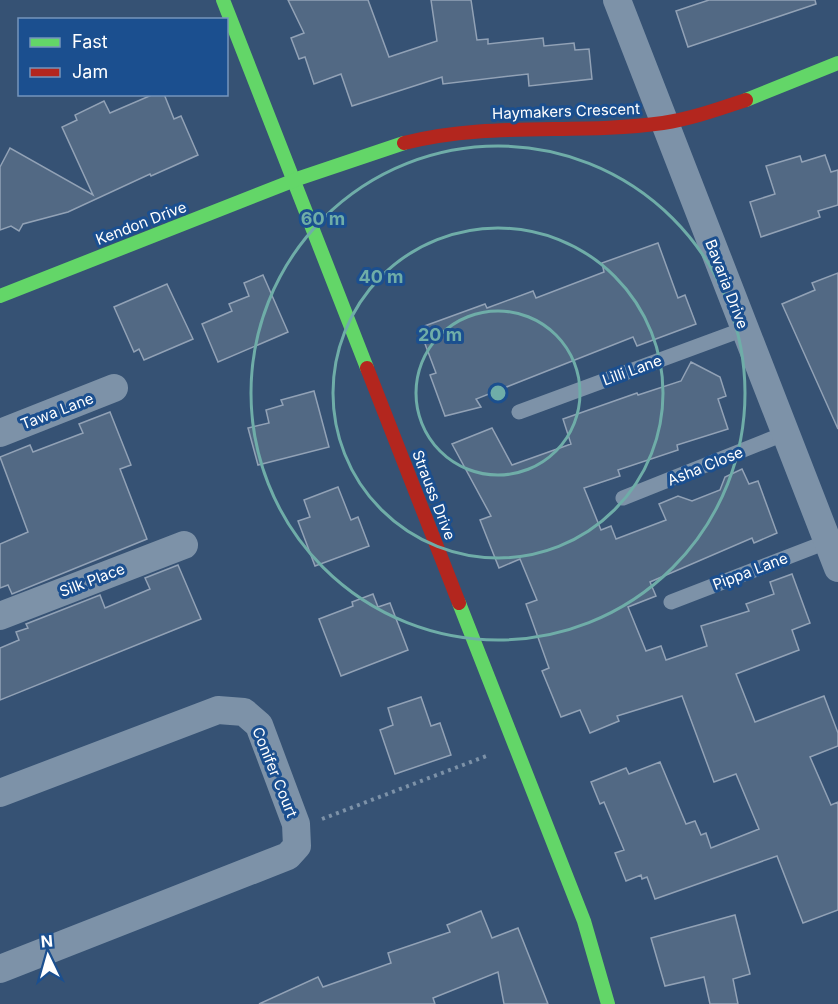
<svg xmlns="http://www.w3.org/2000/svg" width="838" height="1004" font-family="Inter,sans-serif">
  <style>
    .building { fill: #526984; stroke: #92a2b6; stroke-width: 1.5 }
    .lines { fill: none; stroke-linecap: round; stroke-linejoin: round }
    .path { stroke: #7d92a8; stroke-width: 4; stroke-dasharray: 3 4.5; stroke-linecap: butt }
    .lane { stroke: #7d92a8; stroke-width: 15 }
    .street { stroke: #7d92a8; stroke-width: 28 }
    .fast { stroke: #63d668; stroke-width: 14 }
    .jam { stroke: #b3261e; stroke-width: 14 }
    .ring { fill: none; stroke: #6fada8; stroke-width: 3 }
    .labels { text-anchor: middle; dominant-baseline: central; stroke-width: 6; stroke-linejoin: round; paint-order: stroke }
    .street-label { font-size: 15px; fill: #fff; stroke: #1b4f8f }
    .centre { fill: #6fada8; stroke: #1b4f8f; stroke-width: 3 }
    .ring-label { font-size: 18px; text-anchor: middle; font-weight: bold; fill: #6fada8; stroke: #1b4f8f; stroke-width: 6; stroke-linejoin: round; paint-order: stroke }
  </style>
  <rect width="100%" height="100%" fill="#365274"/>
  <g class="building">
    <path d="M288,0H368L389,57L437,41L431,0H471L477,40L488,39V44L543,38L544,46L574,43L575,50L589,49L592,79L529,86L528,74L443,84L442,77L352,106L341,74L314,84L305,57L299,59L291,38L304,33Z"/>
    <path d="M709,0H815L816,4L688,47L676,11Z"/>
    <path d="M154,94H164L174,119L181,116L198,155L151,176L150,174L68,212L23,224L19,231L11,226L0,230V167L10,148L93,195L62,127L77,120L75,115L104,101L110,113Z"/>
    <path d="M825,155L831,172L838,170V205L818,211L820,217L761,237L750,202L775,194L766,166L800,156L802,162Z"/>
    <path d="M658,243L678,298L685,295L696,324L637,346L633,337L476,399L481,407L445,416L430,375L436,373L419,328L485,304L487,308L533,291L536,298L604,272L602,263Z"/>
    <path d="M838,273V429L782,304L815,290L812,283Z"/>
    <path d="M263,275L288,332L218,362L202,324L232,311L229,304L249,296L244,283Z"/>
    <path d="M167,284L193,339L144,360L139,349L134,352L114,307Z"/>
    <path d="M691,362L720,377L726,396L718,399L728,429L677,445L678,450L618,470L620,476L584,488L601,530L611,526L616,539L666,520L659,504L678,496L692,501L720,490L725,477L742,469L749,484L758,481L777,533L754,543L752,538L650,582L656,596L628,607L646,651L661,646L666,660L707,646L701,626L749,611L746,604L774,594L770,582L792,574L810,623L792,630L799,650L736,674L755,722L824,696L838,733V746L810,757L831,805L838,802V910L803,923L777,856L655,899L647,877L642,879L641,875L626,881L615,853L624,850L604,802L600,804L591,782L626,768L629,774L660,762L686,824L695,821L701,835L706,833L711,848L759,829L736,774L714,782L682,696L617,716L619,721L590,733L580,710L561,717L542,671L549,668L526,604L537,600L520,559L499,568L480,520L491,516L452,444L492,428L512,465L571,444L563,419L637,393L638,395L681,381Z"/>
    <path d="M314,391L329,447L258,465L248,428L269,423L266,410L283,405L281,400Z"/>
    <path d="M110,412L131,465L120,469L147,539L12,594L8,585L0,588V544L28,532L0,457L30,445L33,452L83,433L79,424Z"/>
    <path d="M338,487L351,520L358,517L369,546L315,566L298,521L310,517L304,500Z"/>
    <path d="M178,565L201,619L0,700V648L19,640L16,632L28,628L26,624L100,595L105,608L150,589L145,578Z"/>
    <path d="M373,594L378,607L390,603L408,650L341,676L319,619L353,606L352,602Z"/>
    <path d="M421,697L431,726L440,723L451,755L395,774L380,730L393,725L388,708Z"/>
    <path d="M481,911L492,938L518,928L548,1004H504L498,972L433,998L435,1004H259L318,977L323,987L391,963L388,953L450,932L447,925Z"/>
    <path d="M735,915L750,974L733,979L738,1004H710L704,977L665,986L651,938Z"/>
  </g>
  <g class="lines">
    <path class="path" d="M322,819L489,755"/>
    <g class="lane">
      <path d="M519,412L744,329"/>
      <path d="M623,498L786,433"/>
      <path d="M671,602L829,541"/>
    </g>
    <g class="street">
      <path d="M617,0L838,568"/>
      <path d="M0,433L114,388"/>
      <path d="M0,616L184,545"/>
      <path d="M0,793L218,710L244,712L259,725L296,824L297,846L288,856L0,969"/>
    </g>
    <g class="fast">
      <path d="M223,0L367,368"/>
      <path d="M746,100L838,63"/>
      <path d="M0,296L300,178L404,143"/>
      <path d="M459,603L584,921L608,1004"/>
    </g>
    <g class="jam">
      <path d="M404,143C489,121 577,135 663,123C691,119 719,109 746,100"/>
      <path d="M367,368L459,603"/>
    </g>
  </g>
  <g class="ring">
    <circle cx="498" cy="393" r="82"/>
    <circle cx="498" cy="393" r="165"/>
    <circle cx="498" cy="393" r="247"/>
  </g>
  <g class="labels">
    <g class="street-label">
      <text transform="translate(566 111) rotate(-2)">Haymakers Crescent</text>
      <text transform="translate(141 223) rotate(-21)">Kendon Drive</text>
      <text transform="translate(727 284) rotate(69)">Bavaria Drive</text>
      <text transform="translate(632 370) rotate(-20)">Lilli Lane</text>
      <text transform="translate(57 411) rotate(-21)">Tawa Lane</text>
      <text transform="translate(705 466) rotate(-22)">Asha Close</text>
      <text transform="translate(434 495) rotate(69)">Strauss Drive</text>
      <text transform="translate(750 571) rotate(-21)">Pippa Lane</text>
      <text transform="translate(92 580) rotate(-21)">Silk Place</text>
      <text transform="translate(275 772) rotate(68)">Conifer Court</text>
    </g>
  </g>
  <circle cx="498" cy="393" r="9" class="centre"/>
  <g class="ring-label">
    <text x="323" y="225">60 m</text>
    <text x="381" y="283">40 m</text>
    <text x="440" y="341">20 m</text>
  </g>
  <rect x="18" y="18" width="210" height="78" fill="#1b4f8f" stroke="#7695bc" stroke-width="1.5"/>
  <rect x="30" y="38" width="30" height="9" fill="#63d668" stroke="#7695bc" stroke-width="1.5"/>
  <text x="72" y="48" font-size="18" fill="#ffffff">Fast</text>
  <rect x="30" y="68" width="30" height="9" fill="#b3261e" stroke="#7695bc" stroke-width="1.5"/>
  <text x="72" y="78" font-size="18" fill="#ffffff">Jam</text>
  <g transform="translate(48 956) rotate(355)" stroke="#1b4f8f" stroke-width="4.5" paint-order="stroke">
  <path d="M0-4.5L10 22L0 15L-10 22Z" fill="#ffffff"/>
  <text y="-9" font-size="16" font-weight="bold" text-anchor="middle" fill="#ffffff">N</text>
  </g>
</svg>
